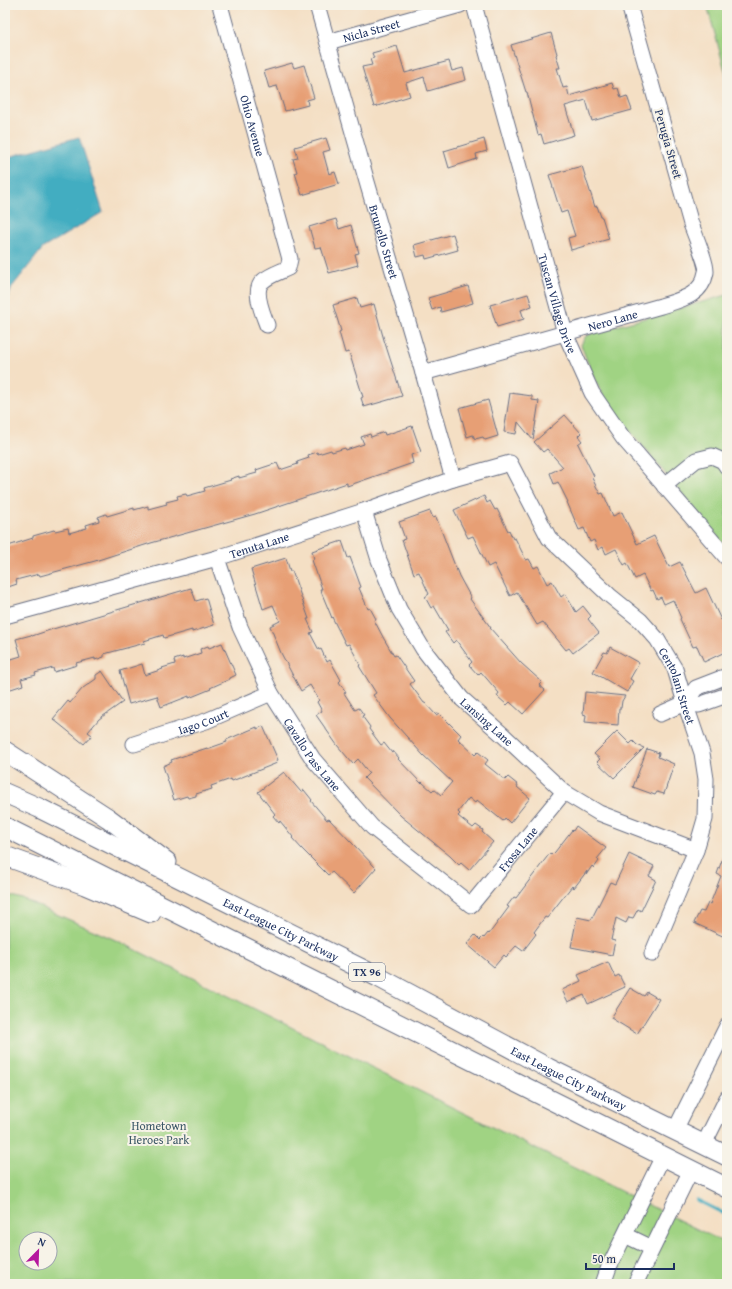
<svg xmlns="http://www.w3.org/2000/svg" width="732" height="1289" font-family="'Gentium Book Plus',serif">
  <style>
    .green { fill: #a0d383; stroke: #5e8170; fill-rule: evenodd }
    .water { fill: #42adc1; stroke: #2e6e90 }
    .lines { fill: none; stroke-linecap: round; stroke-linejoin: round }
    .stream { stroke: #42adc1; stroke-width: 3.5 }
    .building { fill: #e79f75 }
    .minor-casing { stroke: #676d82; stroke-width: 17 }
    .major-casing { stroke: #676d82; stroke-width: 21 }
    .minor { stroke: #fff; stroke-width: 15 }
    .major { stroke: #fff; stroke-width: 19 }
    .labels { text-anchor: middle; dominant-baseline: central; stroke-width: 4; stroke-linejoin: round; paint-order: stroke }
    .shield { fill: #f7f3e8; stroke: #5d6a87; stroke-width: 1 }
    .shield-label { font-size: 11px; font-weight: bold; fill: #1b2f5e }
    .street-label { font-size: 12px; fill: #1b2f5e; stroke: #f7f3e8 }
    .park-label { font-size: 12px; fill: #3c5867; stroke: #f7f3e8 }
  </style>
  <rect width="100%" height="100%" fill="#f7f3e8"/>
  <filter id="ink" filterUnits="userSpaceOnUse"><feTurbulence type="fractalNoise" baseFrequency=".025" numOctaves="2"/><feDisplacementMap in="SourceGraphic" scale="8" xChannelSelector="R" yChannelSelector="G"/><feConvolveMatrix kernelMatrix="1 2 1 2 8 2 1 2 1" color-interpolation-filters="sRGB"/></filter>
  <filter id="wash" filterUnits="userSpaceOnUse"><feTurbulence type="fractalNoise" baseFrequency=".012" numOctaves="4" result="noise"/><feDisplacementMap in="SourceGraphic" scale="16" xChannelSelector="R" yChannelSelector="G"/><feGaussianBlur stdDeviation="0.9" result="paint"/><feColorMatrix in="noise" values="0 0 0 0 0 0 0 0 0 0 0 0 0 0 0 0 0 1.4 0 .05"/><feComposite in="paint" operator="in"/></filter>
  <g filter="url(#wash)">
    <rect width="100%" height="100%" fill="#f4dfc4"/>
    <g class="green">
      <path d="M707,5H727V78Z"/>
      <path d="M727,295V548L607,403L593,376L581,345L585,337L592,333Z"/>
      <path d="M5,894L22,899L120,942L727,1244V1284H5ZM26,1239H50V1263H26Z"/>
    </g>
    <path class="water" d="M79,137L103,212L43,248L12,287L5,308V158Z"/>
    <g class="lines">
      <path class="stream" d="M697,1200L727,1215"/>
    </g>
    <g id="blocks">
      <g class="building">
        <path d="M551,33L557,54L556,55L560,68H557L563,88L567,87L569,96L612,83L614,89L618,88L621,98L627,96L632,110L592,121L586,100L565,106L574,135L544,144L541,134L538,135L527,92H526L511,45Z"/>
        <path d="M397,46L405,73L449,61L452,71L463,68L466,80L428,91L424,77L406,83L410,96L374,107L362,67L372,65L370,59L374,58L372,53Z"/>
        <path d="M292,63L294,68L304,65L314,98L307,100L308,105L285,111L277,86L269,88L264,71Z"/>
        <path d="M326,138L330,150L323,152L329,174L335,172L339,184L302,195L295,173L297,172L293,159L298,158L295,147Z"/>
        <path d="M484,139L487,151L476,154L477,159L449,168L444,151Z"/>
        <path d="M582,166L595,207L597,206L601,217H602L609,239L571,250L568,238L575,236L567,211L561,213L549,175Z"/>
        <path d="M336,219L339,229L351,225L359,253L355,254L358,265L329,273L321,247L315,248L309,227Z"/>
        <path d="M453,234L458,250L426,259L425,255L417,257L414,245Z"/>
        <path d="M468,286L473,303L441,312L440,307L432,310L428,298Z"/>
        <path d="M528,294L532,306L521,310L524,319L497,327L490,305Z"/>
        <path d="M357,298L360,308L374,304L384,340L402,396L364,407L361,398L363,397L349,352L345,353L339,332L341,331L333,305Z"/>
        <path d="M510,393L532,396V400L539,401L533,440L518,422L516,434L504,432Z"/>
        <path d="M488,400L498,436L485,440L483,437L475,439L473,435L467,437L459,408Z"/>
        <path d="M565,415L581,433L578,436L582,441L578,444L594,476L592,478L600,494L603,493L613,516L622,512L637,544L654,536L669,567L680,562L696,593L706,588L721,620L724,619L727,627V651L704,662L697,646L693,647L680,619L681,618L673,600L664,604L661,597L657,599L653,590L651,591L643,575L635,579L627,563L624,565L616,549L606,554L603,547L598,550L594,540L590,542L584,528L579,530L567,502H568L558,482L554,484L550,473L563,467L547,449L543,452L534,442Z"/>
        <path d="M412,426L421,452L411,455L413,463L370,478L347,486V483L255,514L151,543L95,561L40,576L39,574L16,580L17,584L5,588V547L33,538V536L54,530L55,531L68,528L69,533L87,528L86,525L99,521L98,517L106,514L107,516L134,508V510L148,506V509L167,504L166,502L178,499L177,496L186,494L187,496L205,491L204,488L231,480L230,479L239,476V478L257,473L256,470L277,463L280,470L298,464L297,462L309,458L308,455L317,452L318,454L331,450L332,452L345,448L346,450L364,444L361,437L370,434L371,437L384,432L385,435Z"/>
        <path d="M484,496L487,503L490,501L495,510L497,509L508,531L509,530L513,539L515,538L526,560L529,559L534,568L538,566L547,584L552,581L561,597L565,594L576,612L583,606L591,616L588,619L599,633L573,653L569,648L566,650L543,622L537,625L517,592L510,596L494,564L488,567L473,536L468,538L454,510Z"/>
        <path d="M430,511L433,518L436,517L459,576L471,598L470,599L491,628H490L521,663L542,682L539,685L545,690L523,714L510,702L507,705L497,696L499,693L481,672L478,675L469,665L472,662L456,640L453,643L445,632L448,630L434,606L431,608L425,597L429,594L419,572L414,574L402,540L405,539L399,522Z"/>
        <path d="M342,541L348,558L350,557L361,587L359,588L368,609L370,608L376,619L374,620L384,639L394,656L396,655L414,681L410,684L424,703H425L436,715L439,713L461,735L458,739L475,755L478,752L488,760L485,764L505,780L508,777L518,785L517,787L530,798L510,823L505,818L503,821L477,800L475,803L469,798L458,812L460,814L458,816L473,828L476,825L483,830L482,832L493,842L469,870L461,863L459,865L450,856L401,816L364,778L369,773L358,759L353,764L337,745L316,715L322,711L317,702L319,700L310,685L301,691L281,653L270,626L280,621L273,605L263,609L251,569L286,558L290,571H292L309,619H307L313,632L310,633L319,650L321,649L327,662L330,660L341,680L339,682L346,692L344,693L355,710L359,708L364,715L362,716L370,727L369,729L381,745L384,743L392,753L393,751L399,758L398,759L421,783L422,782L432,791L434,789L441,795L452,782L423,755L390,718L373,695L376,693L359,666L360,665L355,655L349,644L346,645L332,617V618L320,589H322L312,560L314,559L312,551Z"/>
        <path d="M191,588L196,601L206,598L214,625L192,632V630L164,638L163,635L144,641L145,643L104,654V657L95,660V658L76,663L77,665L54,672L53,668L35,673L36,675L21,679L23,685L5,691V661L21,656L16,639L31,635L32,636L53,629Z"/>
        <path d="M222,643L236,675L230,678V679L210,688L211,689L189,698V696L161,707L157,696L129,704L120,671L142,664L145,675L163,669L162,668L175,664L174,660L183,657V659L201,653L200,649L208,646L209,648Z"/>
        <path d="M610,647L639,663L630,679L633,681L627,692L593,672L604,652L607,653Z"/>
        <path d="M102,671L123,702L99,719L88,732L92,735L84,744L53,719L68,701L70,703L83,688L96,679V675Z"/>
        <path d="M585,692L625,696L622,701L621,708H619L618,725L585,722L586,715L583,714Z"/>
        <path d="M263,726L278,760L276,761L277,763L232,781L231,779L211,786L212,789L196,794V796L188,798L187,796L174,800L163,766L172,762L171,760L207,748V749L227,742L226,740L257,727V729Z"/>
        <path d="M617,731L630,744L633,741L637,745L644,748L614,778L597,762L600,759L594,754Z"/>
        <path d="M647,749L659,753L658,757L674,764L664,794L657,792L655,795L633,787Z"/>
        <path d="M284,772L301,792L304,790L312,800L311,801L327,820L329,819L376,868L354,893L332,872L328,875L302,849L292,838L293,837L280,821L279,823L273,816L275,814L258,792Z"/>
        <path d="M576,826L606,848L597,859L599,861L594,868L592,866L586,875L587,871L574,888L572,886L547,918L545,917L534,932L536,934L523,951L516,946L506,957L504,955L494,967L467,944L475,935L480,940L483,937L484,938L488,933L489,934L509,907L507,906L514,897L516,898L550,853L552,855L555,852L572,830L573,831Z"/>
        <path d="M726,849H727V938L694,923L700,911L704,912L708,903L710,904L721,876L717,874Z"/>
        <path d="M629,854L654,866L649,876L656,880L641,911L638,909L633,918L629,917L626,923L616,918L611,940L615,941L612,955L571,947L577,917L591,920L610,882L615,884Z"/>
        <path d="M608,962L615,977L619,975L625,987L588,1004L584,995L568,1002L562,990L581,981L578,975Z"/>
        <path d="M630,988L644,996L647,992L659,999L637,1034L611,1018Z"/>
      </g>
    </g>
  </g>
  <g filter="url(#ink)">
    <use href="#blocks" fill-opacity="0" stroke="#676d82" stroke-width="1"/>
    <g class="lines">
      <defs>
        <g id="minor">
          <path id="s1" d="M220,5L290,259L288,268C280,272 270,275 263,281C252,290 263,314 267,325"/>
          <path id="s2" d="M317,5L367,182L423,373L453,479"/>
          <path id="s3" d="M474,5L565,333L592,393L623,438L727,558"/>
          <path id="s4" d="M328,42L460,5"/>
          <path id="s5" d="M423,373L661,306C680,300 702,296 706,272C708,267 694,232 691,224C670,151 650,78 629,5"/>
          <path d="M664,486L696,460L712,456L723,461L727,467"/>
          <path id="s6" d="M364,511L379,560L399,609L423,649L462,699L504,736L564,792L599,813L696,850"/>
          <path id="s7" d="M217,558L240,627L271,693L313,759L372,827L471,905L564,792"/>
          <path id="s8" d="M5,616L217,558L364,511L453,479L510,463L549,538L609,595L640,620L657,639L675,669L685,703L702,753L706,779L705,819L696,850L652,954"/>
          <path d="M685,703L699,705L727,695"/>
          <path d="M660,714L685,703L696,688L727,676"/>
          <path id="s9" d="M134,744L206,721L271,693"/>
          <path d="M675,1130L727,1026"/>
          <path d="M704,1144L727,1098"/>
          <path d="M625,1235L652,1248"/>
          <path d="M603,1284L609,1267L663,1156"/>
          <path d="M635,1284L691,1170"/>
        </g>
        <g id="major">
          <path d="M5,751L108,818L167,862"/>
          <path id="s10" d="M5,793L39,808L378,977L548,1068L727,1156"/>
          <path d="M5,827L727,1188"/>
          <path d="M5,856L85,885L151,913"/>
        </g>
      </defs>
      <use href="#minor" class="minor-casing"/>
      <use href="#major" class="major-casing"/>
      <use href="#minor" class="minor"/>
      <use href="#major" class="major"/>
    </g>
  </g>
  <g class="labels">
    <rect class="shield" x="349" y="963" width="36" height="18" rx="3"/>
    <g class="shield-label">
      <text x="367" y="972">TX 96</text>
    </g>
    <g class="street-label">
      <text stroke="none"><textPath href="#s4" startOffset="45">Nicla Street</textPath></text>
      <text stroke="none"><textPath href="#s1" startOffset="125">Ohio Avenue</textPath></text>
      <text transform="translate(669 144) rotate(74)">Perugia Street</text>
      <text stroke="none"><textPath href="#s2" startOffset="246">Brunello Street</textPath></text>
      <text stroke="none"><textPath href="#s3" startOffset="310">Tuscan Village Drive</textPath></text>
      <text stroke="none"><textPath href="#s5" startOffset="197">Nero Lane</textPath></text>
      <text stroke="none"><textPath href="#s8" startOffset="264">Tenuta Lane</textPath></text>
      <text stroke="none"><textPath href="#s8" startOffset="812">Centolani Street</textPath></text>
      <text stroke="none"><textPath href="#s9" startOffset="73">Iago Court</textPath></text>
      <text stroke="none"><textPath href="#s6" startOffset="248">Lansing Lane</textPath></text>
      <text stroke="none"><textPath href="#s7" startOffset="220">Cavallo Pass Lane</textPath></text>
      <text stroke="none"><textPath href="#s7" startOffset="513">Frosa Lane</textPath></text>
      <text stroke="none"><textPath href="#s10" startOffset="308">East League City Parkway</textPath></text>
      <text stroke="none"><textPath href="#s10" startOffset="632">East League City Parkway</textPath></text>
    </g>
    <g class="park-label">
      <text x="159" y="1125">Hometown<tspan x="159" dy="14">Heroes Park</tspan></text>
    </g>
  </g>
  <rect width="732" height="1289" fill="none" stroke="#f7f3e8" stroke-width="20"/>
  <g transform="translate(38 1251) rotate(23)"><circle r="19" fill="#f7f3e8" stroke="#9fa5b1"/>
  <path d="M0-3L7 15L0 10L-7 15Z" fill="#b5179e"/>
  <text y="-6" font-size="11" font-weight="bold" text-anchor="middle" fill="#1b2f5e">N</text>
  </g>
  <path d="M586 1263v6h88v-6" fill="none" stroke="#1b2f5e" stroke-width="2"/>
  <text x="592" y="1263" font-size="12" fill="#1b2f5e" stroke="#f7f3e8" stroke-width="3" paint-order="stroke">50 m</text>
</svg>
